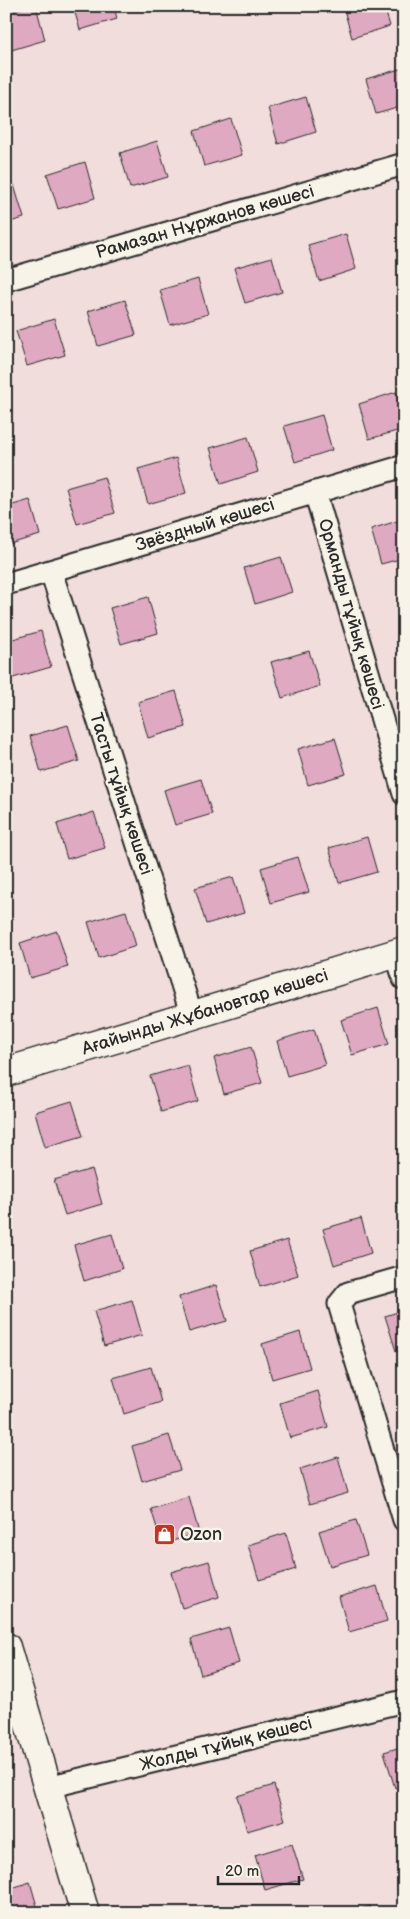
<svg xmlns="http://www.w3.org/2000/svg" width="410" height="1919" font-family="'Balsamiq Sans',sans-serif">
  <style>
    .building { fill: #dfa9c1; stroke: #2b2b2b }
    .lines { fill: none; stroke-linecap: round; stroke-linejoin: round }
    .street-casing { stroke: #2b2b2b; stroke-width: 25 }
    .secondary-casing { stroke: #2b2b2b; stroke-width: 31 }
    .street { stroke: #f7f3e8; stroke-width: 21 }
    .secondary { stroke: #f7f3e8; stroke-width: 28 }
    .labels { text-anchor: middle; dominant-baseline: central; stroke-width: 5; stroke-linejoin: round; paint-order: stroke }
    .street-label { font-size: 18px; fill: #2b2b2b; stroke: #f7f3e8 }
    .poi-label { font-size: 18px; fill: #2b2b2b; stroke: #f7f3e8; text-anchor: start }
  </style>
  <rect width="100%" height="100%" fill="#f0dddc"/>
  <filter id="ink" filterUnits="userSpaceOnUse"><feTurbulence type="fractalNoise" baseFrequency=".02" numOctaves="2"/><feDisplacementMap in="SourceGraphic" scale="10" xChannelSelector="R" yChannelSelector="G"/><feConvolveMatrix kernelMatrix="1 2 1 2 8 2 1 2 1" color-interpolation-filters="sRGB"/></filter>
  <g filter="url(#ink)">
    <g class="building">
      <path d="M29,6H36L45,40L8,51L6,13Z"/>
      <path d="M73,6H114L117,19L80,30Z"/>
      <path d="M343,6H384L390,26L352,38Z"/>
      <path d="M403,68L404,106L376,114L366,79Z"/>
      <path d="M306,97L316,132L278,144L268,108Z"/>
      <path d="M231,119L242,155L204,166L194,131Z"/>
      <path d="M157,141L168,177L130,188L120,153Z"/>
      <path d="M85,162L95,198L58,209L47,174Z"/>
      <path d="M13,182L24,218L6,223V184Z"/>
      <path d="M346,234L356,269L319,281L308,245Z"/>
      <path d="M272,257L282,292L245,303L234,268Z"/>
      <path d="M198,279L208,314L170,325L160,290Z"/>
      <path d="M125,300L136,335L98,346L88,311Z"/>
      <path d="M54,319L65,355L27,366L16,331Z"/>
      <path d="M396,392L404,417V429L369,439L359,404Z"/>
      <path d="M322,415L332,450L295,462L284,426Z"/>
      <path d="M248,437L258,472L221,484L210,448Z"/>
      <path d="M176,458L186,493L148,504L138,469Z"/>
      <path d="M104,477L115,513L77,524L66,488Z"/>
      <path d="M30,500L40,535L6,545V507Z"/>
      <path d="M404,519V558L381,564L371,529Z"/>
      <path d="M281,557L292,592L255,604L244,568Z"/>
      <path d="M148,597L158,633L121,644L110,608Z"/>
      <path d="M41,631L51,667L13,678L6,653V641Z"/>
      <path d="M309,651L320,686L282,698L271,662Z"/>
      <path d="M176,691L186,727L148,738L138,702Z"/>
      <path d="M68,725L79,761L41,772L30,736Z"/>
      <path d="M335,738L346,774L308,785L298,749Z"/>
      <path d="M201,779L212,814L175,825L164,790Z"/>
      <path d="M94,812L105,848L67,859L57,824Z"/>
      <path d="M367,837L377,872L339,883L329,848Z"/>
      <path d="M298,857L309,892L271,903L261,868Z"/>
      <path d="M233,877L244,913L206,924L195,888Z"/>
      <path d="M126,911L136,946L99,958L88,922Z"/>
      <path d="M57,931L68,967L30,978L20,943Z"/>
      <path d="M378,1008L389,1044L352,1055L341,1020Z"/>
      <path d="M314,1029L325,1065L287,1076L277,1041Z"/>
      <path d="M251,1047L262,1083L224,1094L214,1058Z"/>
      <path d="M188,1065L198,1101L161,1112L150,1076Z"/>
      <path d="M72,1101L83,1136L45,1147L35,1112Z"/>
      <path d="M92,1169L102,1204L65,1215L54,1180Z"/>
      <path d="M404,1206V1230L397,1207Z"/>
      <path d="M361,1218L371,1253L334,1265L323,1229Z"/>
      <path d="M112,1234L122,1269L84,1281L74,1245Z"/>
      <path d="M287,1240L298,1275L260,1287L250,1251Z"/>
      <path d="M216,1285L227,1321L189,1332L179,1297Z"/>
      <path d="M132,1300L142,1335L104,1346L94,1311Z"/>
      <path d="M404,1310V1349L396,1351L385,1316Z"/>
      <path d="M300,1332L310,1368L272,1379L262,1344Z"/>
      <path d="M151,1367L161,1402L124,1414L113,1378Z"/>
      <path d="M318,1391L328,1427L290,1438L280,1403Z"/>
      <path d="M169,1435L180,1470L142,1481L132,1446Z"/>
      <path d="M338,1457L348,1493L310,1504L300,1469Z"/>
      <path d="M189,1497L199,1533L162,1544L151,1509Z"/>
      <path d="M356,1520L367,1555L330,1566L319,1531Z"/>
      <path d="M286,1533L296,1569L259,1580L248,1545Z"/>
      <path d="M209,1561L219,1597L182,1608L171,1572Z"/>
      <path d="M377,1586L387,1621L349,1632L339,1597Z"/>
      <path d="M229,1628L239,1663L201,1675L191,1639Z"/>
      <path d="M404,1746V1785L395,1788L384,1752Z"/>
      <path d="M274,1785L285,1820L247,1831L237,1796Z"/>
      <path d="M292,1844L303,1879L265,1890L255,1855Z"/>
      <path d="M30,1882L39,1913H6V1890Z"/>
      <path d="M370,1906L372,1913H350Z"/>
    </g>
    <g class="lines">
      <defs>
        <g id="street">
          <path d="M6,280L404,164"/>
          <path d="M315,492L404,794"/>
          <path d="M51,571L192,1016"/>
          <path d="M6,584L404,466"/>
          <path d="M396,953L404,979"/>
          <path d="M404,1277L348,1293L339,1304L404,1520"/>
          <path d="M48,1787L404,1701"/>
        </g>
        <g id="secondary">
          <path d="M6,1072L404,951"/>
          <path d="M6,1647L85,1913"/>
        </g>
      </defs>
      <use href="#street" class="street-casing"/>
      <use href="#secondary" class="secondary-casing"/>
      <use href="#street" class="street"/>
      <use href="#secondary" class="secondary"/>
    </g>
  </g>
  <defs>
    <symbol id="shop-square" viewBox="-11 -11 22 22"><rect x="-9" y="-9" width="18" height="18" rx="4" fill="#c8321e" stroke="#f7f3e8"/><path d="M-5-2.5h2.3a2.7 3.5 0 0 1 5.4 0H5L5.5 6h-11ZM-1.5-2.5h3a1.5 2.3 0 0 0-3 0Z" fill="#fff"/></symbol>
  </defs>
  <g fill-rule="evenodd">
    <use href="#shop-square" x="152" y="1522" width="25" height="25"/>
  </g>
  <g class="labels">
    <g class="street-label">
      <text transform="translate(205 222) rotate(-16)">Рамазан Нұржанов көшесі</text>
      <text transform="translate(205 525) rotate(-17)">Звёздный көшесі</text>
      <text transform="translate(351 614) rotate(74)">Орманды тұйық көшесі</text>
      <text transform="translate(121 794) rotate(72)">Тасты тұйық көшесі</text>
      <text transform="translate(205 1012) rotate(-17)">Ағайынды Жұбановтар көшесі</text>
      <text transform="translate(226 1744) rotate(-14)">Жолды тұйық көшесі</text>
    </g>
    <g class="poi-label">
      <text x="180" y="1534">Ozon</text>
    </g>
  </g>
  <rect width="410" height="1919" fill="none" stroke="#f7f3e8" stroke-width="25"/>
  <rect x="12" y="12" width="385" height="1894" fill="none" stroke="#2b2b2b" stroke-width="2" filter="url(#ink)"/>
  <path d="M218 1876v8h81v-8" fill="none" stroke="#2b2b2b" stroke-width="2.5"/>
  <text x="225" y="1876" font-size="15" fill="#2b2b2b" stroke="#f7f3e8" stroke-width="4" paint-order="stroke">20 m</text>
</svg>
